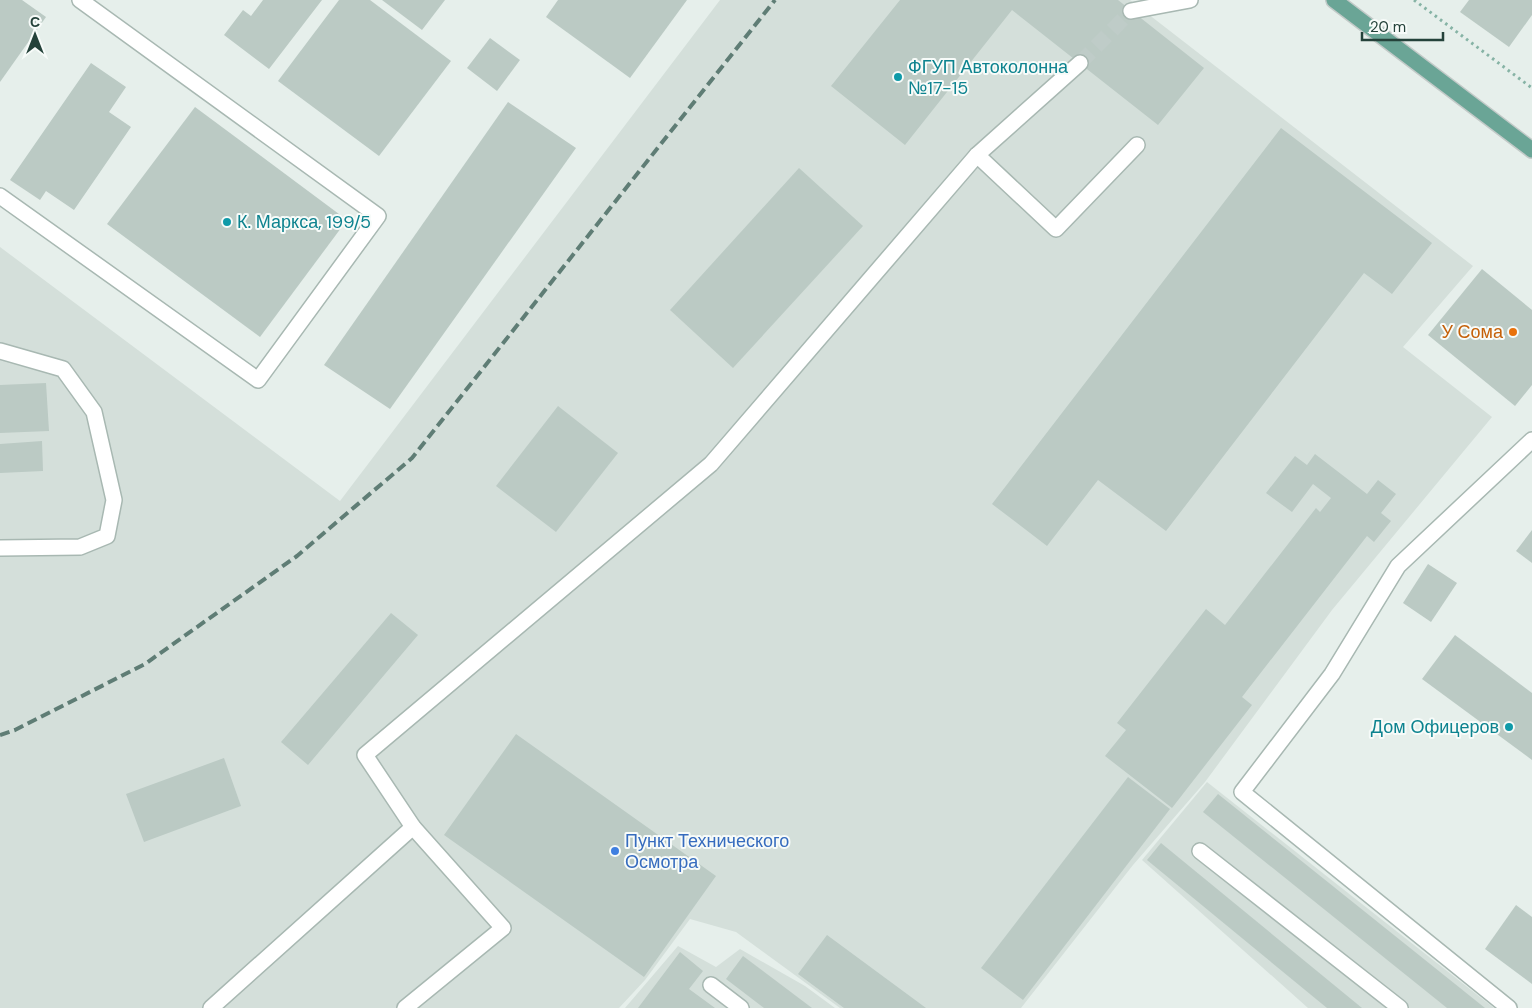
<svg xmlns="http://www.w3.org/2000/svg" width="1532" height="1008" font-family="'DM Sans',sans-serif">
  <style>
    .built { fill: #d4dfda }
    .building { fill: #bbcac4 }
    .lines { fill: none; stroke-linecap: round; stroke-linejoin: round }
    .minor-tunnel { stroke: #bfccc8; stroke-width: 15; stroke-dasharray: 15 8; stroke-linecap: butt }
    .minor-casing { stroke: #a8b8b2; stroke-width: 18 }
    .major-casing { stroke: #c2cac8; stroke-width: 18 }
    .path { stroke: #86b3a5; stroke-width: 3; stroke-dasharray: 2.5 4; stroke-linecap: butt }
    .minor { stroke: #fff; stroke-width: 15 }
    .major { stroke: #6aa596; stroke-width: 15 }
    .rail { stroke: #5f7d75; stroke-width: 4; stroke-dasharray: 10 5; stroke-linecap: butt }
    .culture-dot { fill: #0f9aa8; stroke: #f7fbf9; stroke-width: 2 }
    .food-dot { fill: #e8710a; stroke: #f7fbf9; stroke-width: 2 }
    .shop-dot { fill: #3f7fe0; stroke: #f7fbf9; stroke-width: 2 }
    .labels { text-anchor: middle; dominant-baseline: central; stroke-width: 4; stroke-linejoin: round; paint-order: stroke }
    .culture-label { font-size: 18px; fill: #0d838f; stroke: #f7fbf9; text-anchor: start }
    .food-label { font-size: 18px; fill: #c56008; stroke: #f7fbf9; text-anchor: end }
    .shop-label { font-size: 18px; fill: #366cbe; stroke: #f7fbf9; text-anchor: start }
  </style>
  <rect width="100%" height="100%" fill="#e6efeb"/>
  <g class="built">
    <path d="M720,0H1130L1473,266L1403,347L1492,417L1332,610L1205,782L1133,865L1021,1008H840L736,932L690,919L645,980L619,1008H0V247L340,501Z"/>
    <path d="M1207,782L1494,1008H1308L1142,860Z"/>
    <path d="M678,946L716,967L740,949L805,986L835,1008H625Z"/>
  </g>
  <g class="building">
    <path d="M0,0H22L46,17L0,82Z"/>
    <path d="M263,0H322L269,69L224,35L243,10L251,16Z"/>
    <path d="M339,0H370L451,61L379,156L278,81Z"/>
    <path d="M382,0H445L422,30Z"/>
    <path d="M558,0H687L630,78L546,17Z"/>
    <path d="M900,0H1118L1204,68L1158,125L1012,10L905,145L831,86Z"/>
    <path d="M1469,0H1532V15L1509,47L1460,12Z"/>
    <path d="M490,38L520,60L497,91L467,68Z"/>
    <path d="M91,63L126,87L109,112L131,127L74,210L46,191L40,200L10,180Z"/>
    <path d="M508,102L576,148L390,409L324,365Z"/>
    <path d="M195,107L347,220L260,337L107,224Z"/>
    <path d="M1281,128L1432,243L1392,294L1364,273L1166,531L1098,480L1047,546L992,504Z"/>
    <path d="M799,168L863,226L733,368L670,310Z"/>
    <path d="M1482,269L1532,310V385L1515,406L1428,335Z"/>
    <path d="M46,383L49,431L0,433V385Z"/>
    <path d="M558,406L618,453L556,532L496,486Z"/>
    <path d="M42,441L43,471L0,473V444Z"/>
    <path d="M1315,454L1367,494L1378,480L1396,494L1381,513L1391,521L1374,542L1367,536L1242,697L1252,705L1172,808L1105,756L1126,730L1117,723L1206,609L1225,625L1316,508L1320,512L1331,498L1313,484L1292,512L1266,493L1295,456L1307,465Z"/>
    <path d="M1532,530V563L1516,551Z"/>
    <path d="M1428,564L1457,583L1431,622L1403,603Z"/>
    <path d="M391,613L418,635L308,765L281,742Z"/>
    <path d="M1455,635L1532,693V760L1422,679Z"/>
    <path d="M516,734L716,876L644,977L444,835Z"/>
    <path d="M224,758L241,806L144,842L126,794Z"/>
    <path d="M1128,777L1170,809L1023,1000L981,968Z"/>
    <path d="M1218,794L1485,1008H1447L1203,812Z"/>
    <path d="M1161,843L1362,1008H1327L1147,860Z"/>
    <path d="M1516,905L1532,917V984L1485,949Z"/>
    <path d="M827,935L926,1008H844L798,974Z"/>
    <path d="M680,952L703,971L689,989L715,1008H638Z"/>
    <path d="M743,956L812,1008H764L726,979Z"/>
  </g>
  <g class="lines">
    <path class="minor-tunnel" d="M1080,63L1131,11"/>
    <defs>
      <g id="minor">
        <path d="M1131,11L1190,0"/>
        <path d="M977,155L1056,229L1137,145"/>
        <path d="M0,196L258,380L378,216L80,0"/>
        <path d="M0,351L63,369L94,412L114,500L107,536L80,547L0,548"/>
        <path d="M1200,851L1400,1008"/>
        <path d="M711,985L741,1008"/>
        <path d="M211,1008L413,827"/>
        <path d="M405,1008L503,928L413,827L365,755L711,464L977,155L1080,63"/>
        <path d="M1509,1008L1242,792L1332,674L1398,566L1532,440"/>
      </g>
      <path id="major" d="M1334,0L1532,150"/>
    </defs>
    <use href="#minor" class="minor-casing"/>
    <use href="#major" class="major-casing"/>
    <path class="path" d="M1414,0L1532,88"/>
    <use href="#minor" class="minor"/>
    <use href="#major" class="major"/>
    <path class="rail" d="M0,735L15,730L145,664L297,556L412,458L775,0"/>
  </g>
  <g class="culture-dot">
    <circle cx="898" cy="77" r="5"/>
    <circle cx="227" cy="222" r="5"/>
    <circle cx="1509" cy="727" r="5"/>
  </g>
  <circle class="food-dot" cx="1513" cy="332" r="5"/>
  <circle class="shop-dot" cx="615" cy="851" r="5"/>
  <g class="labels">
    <g class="culture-label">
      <text x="908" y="67">ФГУП Автоколонна<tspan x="908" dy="21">№17-15</tspan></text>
      <text x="237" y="222">К. Маркса, 199/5</text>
      <text x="1499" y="727" text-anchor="end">Дом Офицеров</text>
    </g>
    <g class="food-label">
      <text x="1503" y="332">У Сома</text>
    </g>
    <g class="shop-label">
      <text x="625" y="841">Пункт Технического<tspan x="625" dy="21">Осмотра</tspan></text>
    </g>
  </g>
  <g transform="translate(35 35)" stroke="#f7fbf9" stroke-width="4" paint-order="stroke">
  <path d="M0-4L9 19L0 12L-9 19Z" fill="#24423a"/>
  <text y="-8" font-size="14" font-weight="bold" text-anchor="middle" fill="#24423a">С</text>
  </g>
  <path d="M1362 32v8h81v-8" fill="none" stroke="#24423a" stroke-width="2.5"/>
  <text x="1370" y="32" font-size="15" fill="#24423a" stroke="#f7fbf9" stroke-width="4" paint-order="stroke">20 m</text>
</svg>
